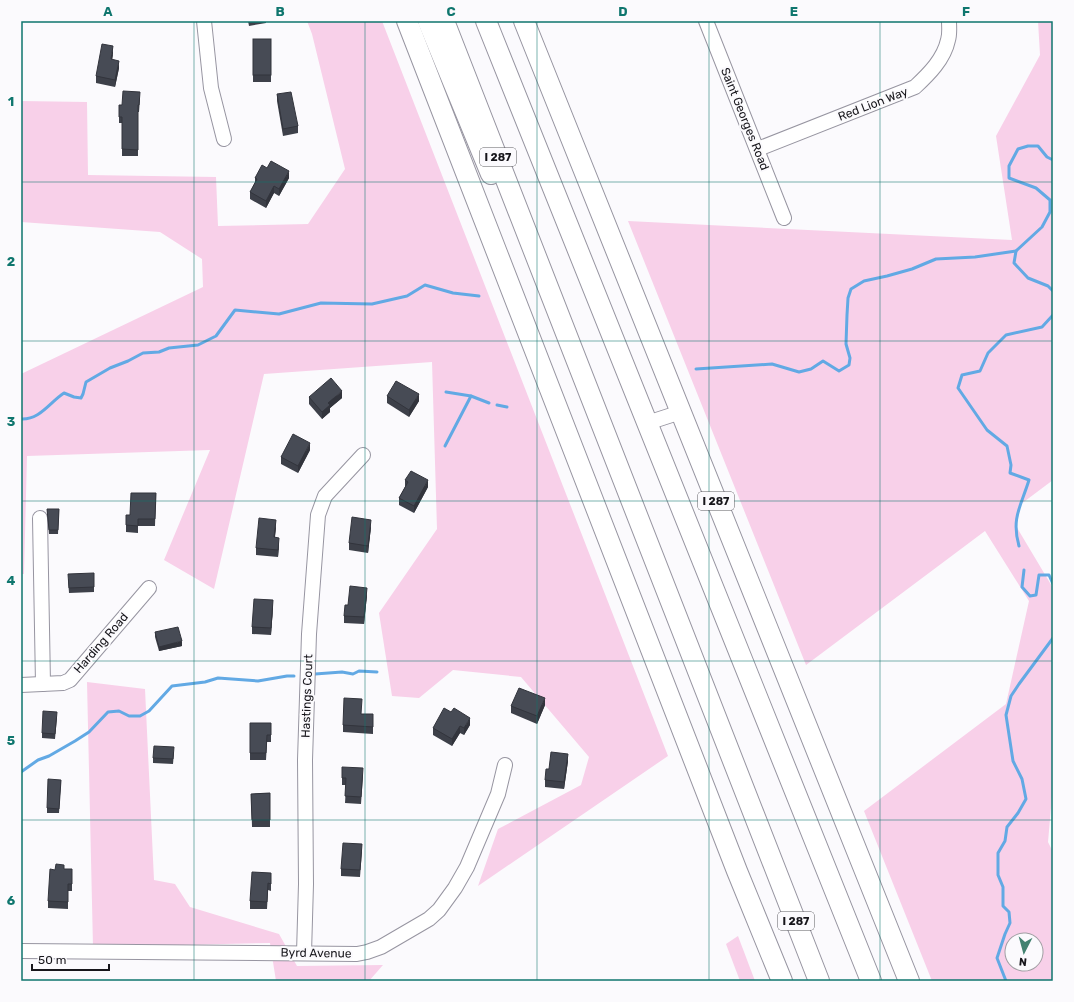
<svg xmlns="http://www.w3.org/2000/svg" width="1074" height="1002" font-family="Rubik,sans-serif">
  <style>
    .green { fill: #f8d0e9; fill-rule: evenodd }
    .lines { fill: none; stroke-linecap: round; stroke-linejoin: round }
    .stream { stroke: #62a9e4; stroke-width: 3 }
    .minor-casing { stroke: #9795a1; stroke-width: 16 }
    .highway-casing { stroke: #9795a1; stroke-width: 22 }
    .minor { stroke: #fff; stroke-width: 14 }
    .highway { stroke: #fff; stroke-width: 20 }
    .wall { fill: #3d4049 }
    .shaded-wall { fill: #32343c }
    .building { fill: #474b55; stroke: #32343c }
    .grid { fill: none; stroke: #0f766e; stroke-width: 1; stroke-opacity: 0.55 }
    .labels { text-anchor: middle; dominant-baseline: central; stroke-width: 4; stroke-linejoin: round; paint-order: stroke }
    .shield { fill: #fbfafd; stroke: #5b5a5f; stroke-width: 1 }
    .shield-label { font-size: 11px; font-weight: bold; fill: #17161b }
    .street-label { font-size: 12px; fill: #17161b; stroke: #fbfafd }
    .neatline { fill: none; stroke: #0f766e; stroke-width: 1.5 }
    .grid-label { font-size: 13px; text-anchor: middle; font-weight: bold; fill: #0f766e }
  </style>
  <rect width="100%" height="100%" fill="#fbfafd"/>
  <g class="green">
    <path d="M307,21H382L668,756L478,886L498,829L581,785L589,757L521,677L453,670L419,698L392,696L379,613L437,529L432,362L264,374L214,589L164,560L210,450L27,456L24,574H21V374L203,287L202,259L160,232L21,222V101L87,102L88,175L216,177L218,226L308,224L345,169L312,34Z"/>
    <path d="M1038,21H1053V480L1021,504L1016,526L1053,588V785L1048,842L1053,852V981H932L864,811L1006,704L1029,601L985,531L806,665L628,221L1012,240L996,136L1040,55ZM1012,940H1036V964H1012Z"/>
    <path d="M87,682L145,689L154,880L175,884L190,907L279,934L297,966L383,965L369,981H276L270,943L93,947Z"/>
    <path d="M738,936L755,981H740L726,944Z"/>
  </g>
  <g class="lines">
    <g class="stream">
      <path d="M1053,160L1047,157L1038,146H1028L1018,149L1009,166V178L1036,188L1050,200V212L1042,227L1016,251L1014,263L1028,278L1048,286L1053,291"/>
      <path d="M696,369L772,364L799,372L811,369L823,361L839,371L849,365L850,358L846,344L847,315L848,298L851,289L864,281L887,276L912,269L936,259L975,257L1016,251"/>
      <path d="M446,392L471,396L489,403"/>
      <path d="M497,405L507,407"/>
      <path d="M21,419C40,420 50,402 64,393L74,397L81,398L83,394L86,382L110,368L128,361L143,353L159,352L169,348L198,345L216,336L235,310L279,314L321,303L372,304L407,296L425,285L453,293L479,296"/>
      <path d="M445,446L471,396"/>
      <path d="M1019,546C1011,518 1021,506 1029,480L1010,473L1011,465L1007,446L987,430L958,388L962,375L980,371L988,353L1006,335L1042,327L1053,315"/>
      <path d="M1024,570L1022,587L1030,596L1036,595L1039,575H1049L1053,584"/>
      <path d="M315,674L342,672L353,674L359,671L377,672"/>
      <path d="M21,772L38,760L49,756L75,741L89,732L108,712L119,711L129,716H140L149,711L172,686L205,682L218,678L258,681L287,676H294"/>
      <path d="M1006,981L997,958L1005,934L1010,923L1009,912L1003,906V887L998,875V853L1005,841L1007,827L1018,813L1026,799L1022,779L1013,761L1006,715L1011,696L1019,684L1053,638"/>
    </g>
    <defs>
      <g id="minor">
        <path d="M204,21L211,88L224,139"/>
        <path d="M706,21L784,218"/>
        <path d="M758,149L915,87C929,74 944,59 948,40C950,34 949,27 949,21"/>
        <path d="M647,423L681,412"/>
        <path d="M40,518L43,684"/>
        <path d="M21,685L63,683L70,680L149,588"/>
        <path d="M21,951L357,954L367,952L381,947L429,919L439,910L455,888L467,867L498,794L505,765"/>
        <path d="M304,953L306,884L305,760L309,634L318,515L325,496L363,455"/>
      </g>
      <g id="highway">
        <path d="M407,21L737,871L782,981"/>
        <path d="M428,21L491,174"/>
        <path d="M444,21L819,981"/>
        <path d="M486,21L871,981"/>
        <path d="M524,21L909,981"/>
      </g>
    </defs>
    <use href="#minor" class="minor-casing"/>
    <use href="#highway" class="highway-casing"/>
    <use href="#minor" class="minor"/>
    <use href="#highway" class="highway"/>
  </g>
  <g class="wall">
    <path d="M248,21H266V23L249,26Z"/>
    <rect x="253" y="39" width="18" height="43"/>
    <path d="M113,54L112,60L119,68L115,87L96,83V76Z"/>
    <path d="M277,94L298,126V133L283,136L277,101Z"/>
    <path d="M140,99L139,112H138V156H122V123H119V105H122Z"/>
    <path d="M267,168L289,178L279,196L274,193L266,208L250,199V192L255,183V178Z"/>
    <path d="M387,396L419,401L409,417L387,403Z"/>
    <path d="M309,397L342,398L330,408V412L322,419L309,404Z"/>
    <path d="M310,450L298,473L281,464V457Z"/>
    <path d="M405,480L428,487L414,513L399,505V498L405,487Z"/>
    <path d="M156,493L155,526H138V533L126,532V515H130Z"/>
    <path d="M47,509H59L58,534H49Z"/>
    <path d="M276,527L275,537L279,545L278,557L256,555V548Z"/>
    <path d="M371,527L368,553L349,550V543Z"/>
    <path d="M68,579L94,587V592L69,593Z"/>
    <path d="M367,595L364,624L344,623V616L348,605Z"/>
    <path d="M273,607L271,635L252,634V627Z"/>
    <path d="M155,632L182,646L159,651L155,637Z"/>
    <path d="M545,705L537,724L511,713V706Z"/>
    <path d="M362,714H373V734L343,732V725Z"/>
    <path d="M57,717L55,739L42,738V733Z"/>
    <path d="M250,723H271V742H267L266,760H250Z"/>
    <path d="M470,725L464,735L460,733L452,746L433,735V728Z"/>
    <path d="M174,752L173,764L153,763V758Z"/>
    <path d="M568,761L564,789L545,787V780L549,769Z"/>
    <path d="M363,775L361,804L345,803L346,785H342V778Z"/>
    <path d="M61,780L59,813H47V808Z"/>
    <path d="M270,793V827H252L251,794Z"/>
    <path d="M362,851L360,877L341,876V869Z"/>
    <path d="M64,869H72V891H68V909L48,908V901L55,870Z"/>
    <path d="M271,880V891L268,890L267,909H250V901Z"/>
  </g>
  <g class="shaded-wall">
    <path d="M113,46V54L111,66V59Z"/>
    <path d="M119,61V68L115,87V80Z"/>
    <path d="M289,171V178L279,196V189Z"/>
    <path d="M274,186V193L266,208V201Z"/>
    <path d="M342,391V398L330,408V412L322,419V412L328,403Z"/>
    <path d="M419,394V401L409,417V410Z"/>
    <path d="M310,443V450L298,473V466Z"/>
    <path d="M428,480V487L414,513V506Z"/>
    <path d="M276,520V527L274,544V537Z"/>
    <path d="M371,520V527L368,553V546Z"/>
    <path d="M279,538V545L278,557V550Z"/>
    <path d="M367,588V595L364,624V617Z"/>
    <path d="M273,600V607L271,635V628Z"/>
    <path d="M182,641V646L159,651V647Z"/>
    <path d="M545,698V705L537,724V716Z"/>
    <path d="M470,718V725L464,735V728Z"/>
    <path d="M460,726V733L452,746V739Z"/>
    <path d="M568,754V761L564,789V782Z"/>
  </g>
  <g class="building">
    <rect x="253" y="39" width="18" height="36"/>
    <path d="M102,44L113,46L111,59L119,61L115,80L96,76Z"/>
    <path d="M123,91L140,92L139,105H138V150L122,149V117H119V105H122Z"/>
    <path d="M291,92L298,126L283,129L277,94Z"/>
    <path d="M271,161L289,171L279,189L274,186L266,201L250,192L257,179L255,178L262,165L267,168Z"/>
    <path d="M331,378L342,391L328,403L330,405L322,412L309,397Z"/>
    <path d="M396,381L419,394L409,410L387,396Z"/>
    <path d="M293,434L310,443L298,466L281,457Z"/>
    <path d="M411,471L428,480L414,506L399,498L408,482L405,480Z"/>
    <path d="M131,493H156L155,519H138V526L126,525V515H130Z"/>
    <path d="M47,509H59L58,530H49Z"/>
    <path d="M352,517L371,520L368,546L349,543Z"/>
    <path d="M259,518L276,520L274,537L279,538L278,550L256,548Z"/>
    <path d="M94,573V587L69,588L68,574Z"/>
    <path d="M350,586L367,588L364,617L344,616L345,605H348Z"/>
    <path d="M254,599L273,600L271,628L252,627Z"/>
    <path d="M178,627L182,641L159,647L155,632Z"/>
    <path d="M519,688L545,698L537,716L511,706Z"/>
    <path d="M344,698L362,699L361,714H373V727L343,725Z"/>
    <path d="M444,708L451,712L454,708L470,718L464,728L460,726L452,739L433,728Z"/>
    <path d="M43,711L57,712L55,734L42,733Z"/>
    <path d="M250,723H271V735H267L266,753H250Z"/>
    <path d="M154,746L174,747L173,759L153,758Z"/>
    <path d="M551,752L568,754L564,782L545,780L546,769H549Z"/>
    <path d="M342,767L363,768L361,797L345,796L346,778H342Z"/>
    <path d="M48,779L61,780L59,809L47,808Z"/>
    <path d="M270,793V820H252L251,794Z"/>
    <path d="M343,843L362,844L360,870L341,869Z"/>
    <path d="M56,864L64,865V869H72V884H68V902L48,901L50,869L55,870Z"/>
    <path d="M252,872L271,873V884L268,883L267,902L250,901Z"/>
  </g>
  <path class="grid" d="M194,21V981M365,21V981M537,21V981M709,21V981M880,21V981M21,182H1053M21,341H1053M21,501H1053M21,661H1053M21,820H1053"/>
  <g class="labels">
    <g class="shield">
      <rect x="480" y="148" width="36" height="18" rx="3"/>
      <rect x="698" y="492" width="36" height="18" rx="3"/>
      <rect x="778" y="912" width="36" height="18" rx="3"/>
    </g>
    <g class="shield-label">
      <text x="498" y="157">I 287</text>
      <text x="716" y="501">I 287</text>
      <text x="796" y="921">I 287</text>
    </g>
    <g class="street-label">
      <text transform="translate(873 104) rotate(-21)">Red Lion Way</text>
      <text transform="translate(745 119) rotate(68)">Saint Georges Road</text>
      <text transform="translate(101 643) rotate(-49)">Harding Road</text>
      <text transform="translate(307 696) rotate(-88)">Hastings Court</text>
      <text transform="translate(316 953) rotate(1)">Byrd Avenue</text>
    </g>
  </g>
  <rect width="1074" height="1002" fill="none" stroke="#fbfafd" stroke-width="44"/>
  <g transform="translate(1024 952) rotate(186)"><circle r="19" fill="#fbfafd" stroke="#a09fa3"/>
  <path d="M0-3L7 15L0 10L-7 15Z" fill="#428270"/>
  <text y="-6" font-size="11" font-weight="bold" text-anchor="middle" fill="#17161b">N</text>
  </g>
  <path d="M32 964v6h77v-6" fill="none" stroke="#17161b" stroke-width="2"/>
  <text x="38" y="964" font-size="12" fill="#17161b" stroke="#fbfafd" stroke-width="3" paint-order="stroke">50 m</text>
  <rect x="22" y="22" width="1030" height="958" class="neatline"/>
  <g class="grid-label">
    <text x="108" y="16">A</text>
    <text x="280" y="16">B</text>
    <text x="451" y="16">C</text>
    <text x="623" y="16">D</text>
    <text x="794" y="16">E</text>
    <text x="966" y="16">F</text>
    <text x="11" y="106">1</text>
    <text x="11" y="266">2</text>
    <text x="11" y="426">3</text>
    <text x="11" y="585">4</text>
    <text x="11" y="745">5</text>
    <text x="11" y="905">6</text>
  </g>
</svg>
